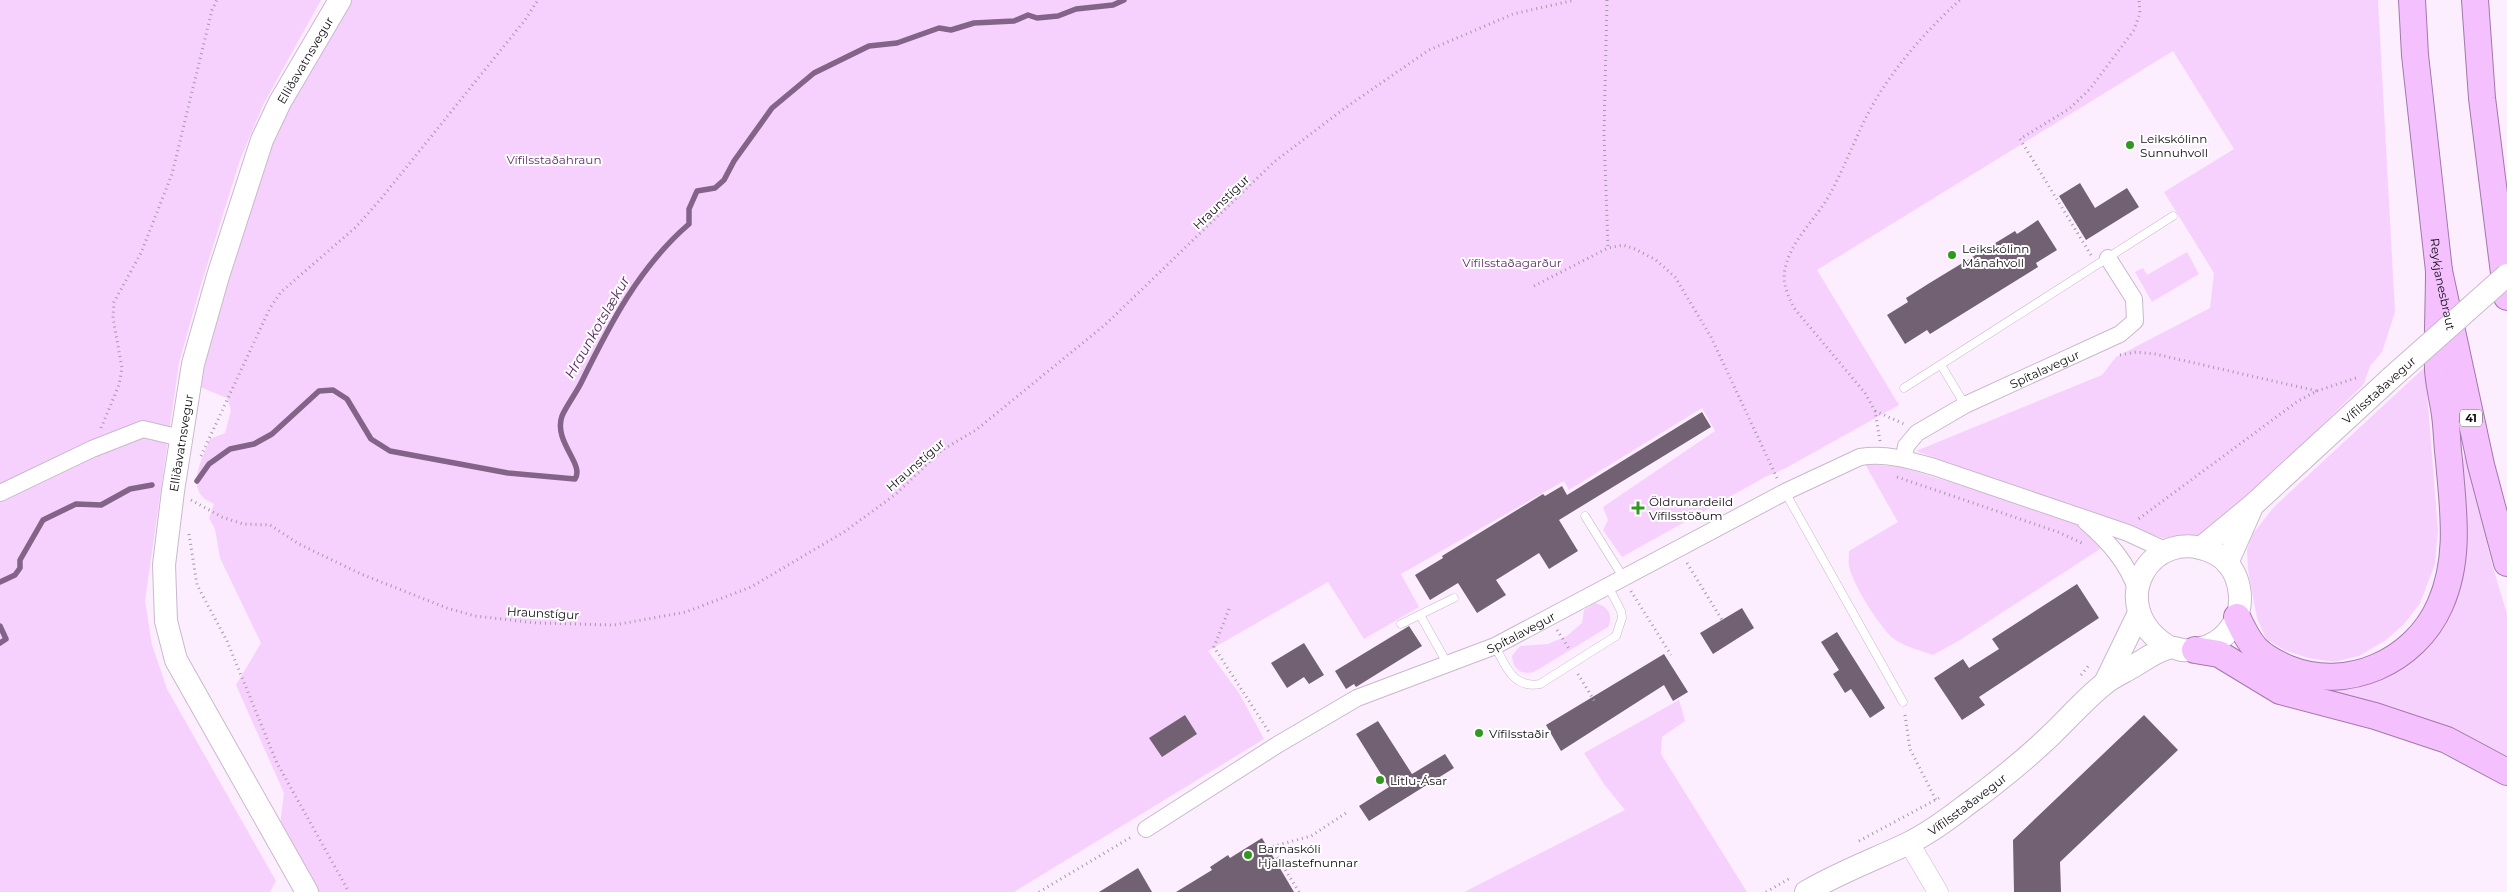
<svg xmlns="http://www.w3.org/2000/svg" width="2507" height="892" font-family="Montserrat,sans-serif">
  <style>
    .green { fill: #f7d1fd }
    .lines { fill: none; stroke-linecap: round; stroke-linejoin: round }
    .stream { stroke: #836488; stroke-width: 5.5 }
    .building { fill: #716173 }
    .service-casing { stroke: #c9b8cc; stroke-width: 9 }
    .minor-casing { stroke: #c9b8cc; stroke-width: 18 }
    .tertiary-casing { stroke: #c9b8cc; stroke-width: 21 }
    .secondary-casing { stroke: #c9b8cc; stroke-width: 24 }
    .trunk-casing { stroke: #a377ab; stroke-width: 28 }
    .path { stroke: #a499a6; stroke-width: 3; stroke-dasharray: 1 4; stroke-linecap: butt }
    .service { stroke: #fff; stroke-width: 8 }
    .minor { stroke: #fff; stroke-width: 16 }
    .tertiary { stroke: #fff; stroke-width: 20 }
    .secondary { stroke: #fff; stroke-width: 22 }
    .trunk { stroke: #f4c0fe; stroke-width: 26 }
    .secondary-bridge-casing { stroke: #c9b8cc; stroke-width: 24; stroke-linecap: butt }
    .secondary-bridge { stroke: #fff; stroke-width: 22 }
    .poi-dot { fill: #319820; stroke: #fff; stroke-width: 2 }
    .labels { text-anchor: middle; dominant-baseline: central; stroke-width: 4; stroke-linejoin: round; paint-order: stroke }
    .shield { fill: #fff; stroke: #59555a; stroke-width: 1 }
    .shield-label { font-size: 11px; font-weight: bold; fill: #120c13 }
    .street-label { font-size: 12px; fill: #120c13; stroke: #fff }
    .poi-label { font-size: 12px; fill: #120c13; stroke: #fff; text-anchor: start }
    .park-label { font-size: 12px; fill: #63316d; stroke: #fff }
    .water-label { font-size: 14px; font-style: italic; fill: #5d2b67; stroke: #fff }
  </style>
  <rect width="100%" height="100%" fill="#fceeff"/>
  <g class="green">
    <path d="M0,0H321L263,105L240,160L200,288L179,363L145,601L152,645L167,689L276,881L270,892H0Z"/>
    <path d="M348,0H2378L2395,312L2382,352L2370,366L2364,384L2272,474L2200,536L2165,539L1916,451L2102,375L2116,357L2210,308L2214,273L2164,192L2234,149L2173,51L1817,270L1899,405L1784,469L1767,476L1622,557L1603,530L1608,520L1603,507L1715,431L1702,408L1569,490L1564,481L1401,574L1419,607L1364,639L1328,582L1208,651L1239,693L1264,739L1014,892H305L278,841L284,793L236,685L261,643L220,558L215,529L209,518L214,504C183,492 201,462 210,439L225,433L231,410L227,398L195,385L273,130Z"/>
    <path d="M2187,252L2199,274L2152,302L2135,272L2143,268L2147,275Z"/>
    <path d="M2425,367L2438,530L2435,564L2420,603L2404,624L2386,640L2359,656L2334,662L2308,658L2284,650L2266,639L2257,618L2248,570L2247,550L2252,535L2274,507Z"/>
    <path d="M2467,450L2491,561L2507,614V756L2454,729L2390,706L2326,692L2375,681L2423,651L2461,465Z"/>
    <path d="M1865,464L1901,467L2069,519L2094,532L2106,545L1960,640L1933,655C1919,650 1906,647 1894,639C1880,628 1852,583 1849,566C1848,562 1849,556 1849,551L1898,522Z"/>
    <path d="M1595,603C1608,606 1614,615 1608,627L1534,672C1521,675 1513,670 1512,656L1520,646L1548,644L1567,636L1582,623L1584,610Z"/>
    <path d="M1679,700L1685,721L1662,737L1661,754L1747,892H1464L1625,810L1604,784L1584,753Z"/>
  </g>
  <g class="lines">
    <g class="stream">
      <path d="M197,481L209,464L230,449L254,444L272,434L319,391L333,390L347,399L371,439L390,451L508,473L575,479C585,464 553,442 562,416C565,408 576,393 581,383C610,324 639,267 689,224V209L697,191L715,188L724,180L734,161L772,108L814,73L869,46L897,43L939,28L951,30L974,23L1014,21L1028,15L1037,18L1058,16L1076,9L1113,5L1124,0"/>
      <path d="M0,582L15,575L20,568V560L43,520L76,504L101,505L130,489L152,485"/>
      <path d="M0,626L6,639L0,643"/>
    </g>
  </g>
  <g class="building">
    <path d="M2080,183L2095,208L2127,188L2139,207L2086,240L2059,196Z"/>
    <path d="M2038,220L2057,250L2036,263L2038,267L1930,334L1927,330L1905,344L1887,315L1908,302L1906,298L1928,284L2015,231L2017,234Z"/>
    <path d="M1702,412L1711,427L1559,520L1578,551L1549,569L1539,553L1496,580L1506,595L1477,613L1458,583L1430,600L1415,575L1443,558L1442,556L1543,494L1545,496L1562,486L1567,495Z"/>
    <path d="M2077,584L2099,618L1979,697L1985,705L1962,720L1934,678L1963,659L1969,668L1999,649L1992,639Z"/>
    <path d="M1742,608L1754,628L1713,654L1700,633Z"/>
    <path d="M1409,626L1422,646L1356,687L1354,684L1346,689L1335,671Z"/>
    <path d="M1837,632L1885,708L1870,718L1851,689L1845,693L1833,674L1839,670L1821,642Z"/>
    <path d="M1304,643L1324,675L1309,684L1304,677L1287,688L1271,663Z"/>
    <path d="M1664,654L1688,692L1673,701L1664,685L1561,751L1546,725Z"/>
    <path d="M1185,715L1197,734L1162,757L1149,738Z"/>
    <path d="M2144,715L2178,750L2060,862L2061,892H2014L2013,840Z"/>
    <path d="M1378,721L1412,774L1445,754L1454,768L1369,821L1359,806L1389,787L1356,734Z"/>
    <path d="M1262,838L1294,892H1176L1212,870L1210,867L1228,855L1230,858Z"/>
    <path d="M1138,868L1152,892H1099Z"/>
  </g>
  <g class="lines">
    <defs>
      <g id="service">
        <path d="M1941,365L1965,405"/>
        <path d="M1904,388L2173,216"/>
        <path d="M1785,492L1903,702"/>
        <path d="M1585,516L1623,577"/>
        <path d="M1420,615L1447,663"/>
        <path d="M1401,624L1454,598"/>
        <path d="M1495,646C1505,665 1513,689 1540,684L1616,636L1622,618L1621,611L1608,586"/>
      </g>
      <g id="minor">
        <path id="s1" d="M1904,458L1906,446L1917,433L1965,405L2120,334L2135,321L2134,299L2108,258"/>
        <path d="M0,493L92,449L143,429L181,438"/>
        <path d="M2086,522C2109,542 2127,562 2137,591"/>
        <path id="s2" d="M1146,829L1277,745L1357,698L1495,646L1785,492L1860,457C1886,453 1910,460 1934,467L2128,533L2167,551"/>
      </g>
      <path id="tertiary" d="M1909,843L1938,892"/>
      <g id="secondary">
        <path d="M2201,548L2253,505L2391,378"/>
        <path d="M2227,563L2251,509"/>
        <path d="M2105,683L2139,613"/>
        <path id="s3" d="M307,892L176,660L166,621L164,565L173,491L193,364L218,276L262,140L280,102L340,0"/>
        <path id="s4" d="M1806,892C1838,873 1873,860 1907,844C1928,834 1947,820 1965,806C1995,784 2024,761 2051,735C2069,718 2085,699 2104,684C2112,677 2124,672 2134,666C2144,660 2156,651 2168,648C2172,646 2177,649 2182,650C2200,652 2219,644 2230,629C2248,606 2241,566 2214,553C2151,522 2102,607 2169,647"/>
      </g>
      <g id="trunk">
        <path id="s5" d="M2412,0L2415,55L2439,271L2481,465L2507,563"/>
        <path d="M2475,0L2482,98L2507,297"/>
        <path d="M2237,617C2242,628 2248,640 2256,649C2265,658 2277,664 2289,669C2347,692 2415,662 2440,605C2461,558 2453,509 2449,460C2447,445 2447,429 2445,415C2443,400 2439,385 2438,370C2437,337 2439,304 2439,271"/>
        <path d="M2195,650L2219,654L2280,691L2375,716L2447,740L2507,772"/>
      </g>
    </defs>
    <use href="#service" class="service-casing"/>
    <use href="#minor" class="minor-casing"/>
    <use href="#tertiary" class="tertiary-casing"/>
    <use href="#secondary" class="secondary-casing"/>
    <use href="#trunk" class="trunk-casing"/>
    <g class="path">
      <path d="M1607,0L1604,134L1608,248L1623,245L1635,249L1656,260L1675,277L1711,337L1777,478"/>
      <path d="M2091,255L2020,139L2069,109L2089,90L2134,30L2140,13L2139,0"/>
      <path d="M1534,286L1608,248"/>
      <path d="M2120,355L2136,352L2155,354L2317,391L2298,401L2137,520"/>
      <path d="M2317,391L2359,377"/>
      <path d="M1875,411L1904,424"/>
      <path d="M101,428L119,385L122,368L113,318L114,302L141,253L172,174L212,10L217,0"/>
      <path d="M1880,441L1875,411L1865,393L1794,308C1787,293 1781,281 1786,265C1793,238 1817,218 1830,194C1849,159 1862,118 1885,85C1906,54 1932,25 1960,0"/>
      <path d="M201,456L270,308L281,292L356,227L380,200L525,20L538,0"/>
      <path d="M1897,477L2058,532L2084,544"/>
      <path d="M191,500L222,517L243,524L270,525L299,544L361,574L447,608L475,616L537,623L614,625L686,612L751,587L844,532L896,494L942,450L976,430L1106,324L1274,162L1345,108L1429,50L1513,14L1575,0"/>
      <path d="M189,534L197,585L227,641L277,763L349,892"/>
      <path d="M1687,563L1722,620"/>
      <path d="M1631,591L1671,655"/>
      <path d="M1229,609L1214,647L1269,732"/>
      <path d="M1557,630L1570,650"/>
      <path d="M1578,674L1595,702"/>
      <path d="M2081,675L2090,664"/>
      <path d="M1905,715L1910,749L1936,800"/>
      <path d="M1859,841L1939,798"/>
      <path d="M1039,892L1133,836"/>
      <path d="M1299,892L1271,847L1311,836L1346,813"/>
      <path d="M1766,892L1792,877"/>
    </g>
    <use href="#service" class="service"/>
    <use href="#minor" class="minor"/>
    <use href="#tertiary" class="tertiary"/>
    <use href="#secondary" class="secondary"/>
    <use href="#trunk" class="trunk"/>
    <defs>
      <path id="secondary-bridge" d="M2391,378L2507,275"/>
    </defs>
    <use href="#secondary-bridge" class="secondary-bridge-casing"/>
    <use href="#secondary-bridge" class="secondary-bridge"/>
  </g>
  <g class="poi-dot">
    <circle cx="2130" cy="145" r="5"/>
    <circle cx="1952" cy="255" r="5"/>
    <path d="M1635.5 500.5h5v5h5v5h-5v5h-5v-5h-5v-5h5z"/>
    <circle cx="1479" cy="733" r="5"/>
    <circle cx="1380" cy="780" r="5"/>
    <circle cx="1248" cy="855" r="5"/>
  </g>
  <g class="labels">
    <rect class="shield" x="2460" y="409.5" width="22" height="17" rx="4"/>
    <g class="shield-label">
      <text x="2471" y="418">41</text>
    </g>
    <g class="street-label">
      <text stroke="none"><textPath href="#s3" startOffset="891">Elliðavatnsvegur</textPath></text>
      <text transform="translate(1221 202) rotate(-44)">Hraunstígur</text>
      <text stroke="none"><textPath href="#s5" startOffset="286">Reykjanesbraut</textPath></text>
      <text stroke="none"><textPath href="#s1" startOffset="172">Spítalavegur</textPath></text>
      <text transform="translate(2379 390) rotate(-42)">Vífilsstaðavegur</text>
      <text stroke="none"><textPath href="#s3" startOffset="486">Elliðavatnsvegur</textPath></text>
      <text transform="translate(915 465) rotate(-41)">Hraunstígur</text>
      <text transform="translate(543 613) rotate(3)">Hraunstígur</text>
      <text stroke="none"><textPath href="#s2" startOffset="425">Spítalavegur</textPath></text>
      <text stroke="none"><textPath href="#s4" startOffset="184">Vífilsstaðavegur</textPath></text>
    </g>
    <g class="poi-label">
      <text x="2140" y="138">Leikskólinn<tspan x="2140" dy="14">Sunnuhvoll</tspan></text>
      <text x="1962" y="248">Leikskólinn<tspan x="1962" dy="14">Mánahvoll</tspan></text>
      <text x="1649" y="501">Öldrunardeild<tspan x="1649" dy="14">Vífilsstöðum</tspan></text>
      <text x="1489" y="733">Vífilsstaðir</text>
      <text x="1390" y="780">Litlu-Ásar</text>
      <text x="1258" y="848">Barnaskóli<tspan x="1258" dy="14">Hjallastefnunnar</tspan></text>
    </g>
    <g class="park-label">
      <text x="554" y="159">Vífilsstaðahraun</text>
      <text x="1512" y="262">Vífilsstaðagarður</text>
    </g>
    <g class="water-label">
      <text transform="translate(597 327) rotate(-60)">Hraunkotslækur</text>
    </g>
  </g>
</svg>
